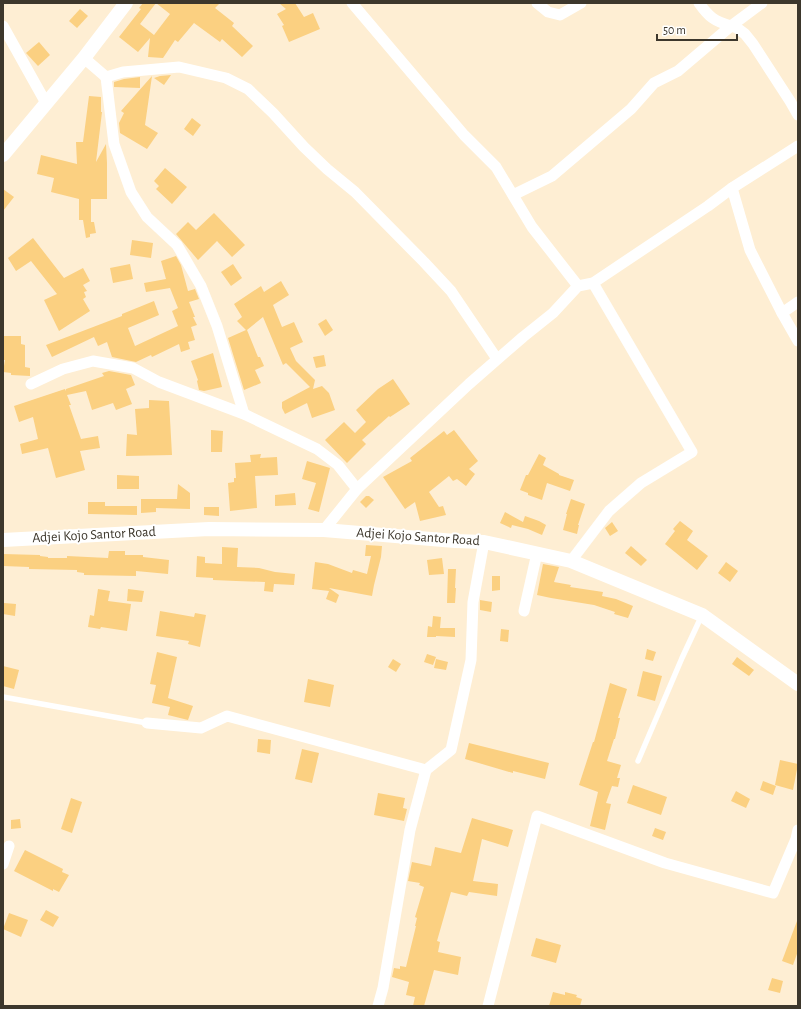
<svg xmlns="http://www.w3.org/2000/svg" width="801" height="1009" font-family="'Alegreya Sans',sans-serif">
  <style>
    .building { fill: #fbd081; fill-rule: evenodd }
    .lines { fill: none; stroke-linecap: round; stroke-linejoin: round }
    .service { stroke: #fff; stroke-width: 5.5 }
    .minor { stroke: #fff; stroke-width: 11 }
    .tertiary { stroke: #fff; stroke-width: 14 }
    .labels { text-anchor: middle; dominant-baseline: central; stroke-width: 4; stroke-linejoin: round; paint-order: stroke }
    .street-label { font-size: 14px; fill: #3d372c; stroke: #fff }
  </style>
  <rect width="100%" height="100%" fill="#feeed3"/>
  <g class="building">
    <path d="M143,3H220L215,8L234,23L232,26L253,46L242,57L222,39L220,42L194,23L178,42L175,40L163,58L148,57L150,38L138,52L119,37L141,9L139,8ZM156,3L170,14L154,35L140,24Z"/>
    <path d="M279,3H295L304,17L313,13L320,29L289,42L282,26L284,25L277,14L286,9Z"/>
    <path d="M80,9L88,16L77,28L69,21Z"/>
    <path d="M39,42L50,55L38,66L26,53Z"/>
    <path d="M171,75L164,85L154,78L160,76Z"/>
    <path d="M152,76L145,125L158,133L147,149L120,133L119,123L124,113L121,111Z"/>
    <path d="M140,77V88L114,87V82L124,79Z"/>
    <path d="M89,96L101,97V112H102L96,162L106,144L107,163V199H91V222H94L96,233L90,234V237L86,238L83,220H79V199L51,192L54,178L37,174L41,155L77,164L76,142H83Z"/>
    <path d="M192,118L201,125L193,136L184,129Z"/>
    <path d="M165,168L187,187L172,204L156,189L159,186L154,181Z"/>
    <path d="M3,189L14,197L3,211Z"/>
    <path d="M214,213L245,245L232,257L217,241L198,260L176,234L188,222L196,230Z"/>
    <path d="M33,238L64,278L83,268L90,281L83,285L87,291L84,292L86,297L83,299L90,311L59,331L44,300L57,294L31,261L16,271L8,258Z"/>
    <path d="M132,240L153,243L151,258L130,255Z"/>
    <path d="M176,256L181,265L188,291L195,289L199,299L189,302L195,317H193L197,325L191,327L195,340L188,342L190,349L181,352L179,344L152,357L151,355L136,362L112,357L107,342L98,346L94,337L52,357L46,345L122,316V314L154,301L159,315L128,328L135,346L178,326L172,311L178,308L170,288L146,292L144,283L166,279L161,261Z"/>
    <path d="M130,264L133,279L113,283L110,268Z"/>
    <path d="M233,264L242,278L231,286L221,272Z"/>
    <path d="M281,281L289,295L273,305L282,327L294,322L303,342L290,348L296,361L315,380L313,389L322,386L329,393L335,410L312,418L307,403L285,414L282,408V402L310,387L286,363L283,365L263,317L247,330L258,357H260L264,366L255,370L261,383L244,390L228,338L246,330L237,321L242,317L234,304L261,286L264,292Z"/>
    <path d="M326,319L333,330L325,336L318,324Z"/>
    <path d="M3,336H21V344L25,345V367L30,368V376L11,375V373L3,372L5,360H3Z"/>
    <path d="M213,353L222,387L204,391L199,390L197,381L198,380L191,361Z"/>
    <path d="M324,355L326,366L316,368L313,357Z"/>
    <path d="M109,371L131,375L135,385L126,389L132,404L116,410L113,403L92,410L86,391L67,395L71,405H69L81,439L98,436L100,448L80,451L85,470L56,478L48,448L22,454L20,444L38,439L33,417L19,422L14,406L65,389L66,391V389L104,376L102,373Z"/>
    <path d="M393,379L410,404L390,417L389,416L362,440L366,444L347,463L325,440L344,422L355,433L366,422L356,410L378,389Z"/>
    <path d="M149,400L169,401L172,455L126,456L127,434L137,435L135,409L149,408Z"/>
    <path d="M211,430L223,431L222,452H211Z"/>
    <path d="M454,430L478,461L469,469L475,474L466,486L457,479L453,481L449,476L429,492L439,507L443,506L446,515L420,521L415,502L405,509L383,477L412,461L410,458L444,431L447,435Z"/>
    <path d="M261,454L260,458L277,457L278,475L255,476L257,508L230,511L228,483L234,482V478H236L235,463L251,462L250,455Z"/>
    <path d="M539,454L546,458L543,465L559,474V475L574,480L570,491L547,483L542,500L528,495V493L520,490L526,475H528Z"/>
    <path d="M307,461L330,468L319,512L308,509L316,483L302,479Z"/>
    <path d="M117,475L139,476V489H117Z"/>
    <path d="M178,484L190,493V509L156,508V512L141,513V499H177Z"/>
    <path d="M295,493L296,505L275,506V495Z"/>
    <path d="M366,496H369L374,500L366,508L360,502Z"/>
    <path d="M571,499L585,504L578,525H579L577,534L563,530L567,514H566Z"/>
    <path d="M88,502H105V506H137V515L88,514Z"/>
    <path d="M204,507H219V516L204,515Z"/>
    <path d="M505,512L523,522L525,516L539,521L546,525L542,535L528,529L512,525L511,528L500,523Z"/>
    <path d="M680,521L693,531L687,540L708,556L697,570L665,544L675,531L673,529Z"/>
    <path d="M612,522L618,531L610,536L605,528Z"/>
    <path d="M366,545L382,546L381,557L374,585L372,596L329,588L339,595L336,603L326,599L329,591L312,589L315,562L328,564L352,573L353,570L367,574L371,556H365Z"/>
    <path d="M631,546L647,560L641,566L625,553Z"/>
    <path d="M222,547L238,548L237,567L259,568L275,572L295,574L294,585L274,584L273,592L264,591L265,582L236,581L213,580V578L196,577L197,556L205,557V563L222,564Z"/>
    <path d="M109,551H125V555H143V557L169,560L168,574L136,571V576L84,575V573L77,572V570L29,569V567L3,566V554L40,555V556L48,557V558H67V556L108,558Z"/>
    <path d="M442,558L444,574L429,575L427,560Z"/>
    <path d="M726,562L738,571L730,582L718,573Z"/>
    <path d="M543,564L559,567L554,582L571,585L570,587L603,592L602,596L616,599L633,606L628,618L614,614L615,612L594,605L551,598L537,595Z"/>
    <path d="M448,569H456L455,588H456L455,603H447Z"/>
    <path d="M492,576H500V590L492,591Z"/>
    <path d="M98,589L110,591L108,601L131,604L127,631L101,627L100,629L88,627L90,615L94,616Z"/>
    <path d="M128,589L144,591L142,602L127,601Z"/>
    <path d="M480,600L492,602L491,612L480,610Z"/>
    <path d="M4,603L16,604L15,616L3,614Z"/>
    <path d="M160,611L194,617L195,613L206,615L200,647L188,644L189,641L156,636Z"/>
    <path d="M433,616L441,617L440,628H455V637L436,636V637H427L428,626L432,627Z"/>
    <path d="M501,629L509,630L508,642L500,641Z"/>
    <path d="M647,649L656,652L653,661L645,659Z"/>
    <path d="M157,652L177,657L168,698L193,706L188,720L168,715L170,707L152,703L156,685L150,684Z"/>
    <path d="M427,654L436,657L433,665L424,662Z"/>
    <path d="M737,657L754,670L749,676L732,664Z"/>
    <path d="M393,659L401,664L396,672L388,667Z"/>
    <path d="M436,659L448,662L446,670L434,668Z"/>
    <path d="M3,666L19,670L14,689L3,686Z"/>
    <path d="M643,671L662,676L655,701L637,696Z"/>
    <path d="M308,679L334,685L330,707L304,702Z"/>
    <path d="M610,683L627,689L618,718H620L615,739H614L607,761L621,765L617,778H620L618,787L612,786L606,803L611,804L605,830L590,826L598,792L579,785L593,742H594Z"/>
    <path d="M258,739L271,740L270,754L257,752Z"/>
    <path d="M469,743L549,763L545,779L513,771V773L465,759Z"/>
    <path d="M302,749L319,753L312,783L295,779Z"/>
    <path d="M780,760L798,764L793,790L775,785Z"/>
    <path d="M763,781L776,786L773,795L760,790Z"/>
    <path d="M633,785L667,797L661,815L627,803Z"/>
    <path d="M736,791L750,799L746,808L731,801Z"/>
    <path d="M378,793L405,798L403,808L407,809L404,821L374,815Z"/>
    <path d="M71,798L82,802L72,833L61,829Z"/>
    <path d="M472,818L513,830L508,847L482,839L473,881L498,884L497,896L469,892L467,896L451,892L437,941L440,942L438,952L461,957L458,975L434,970L424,1006H413L415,997L406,995L409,982L392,977L394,968L400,969V966L406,967L416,926H415L417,918L415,917L424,887L419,885L420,883L408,881L412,862L431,866L435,847L461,853Z"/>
    <path d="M20,819L21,828L11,829V820Z"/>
    <path d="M655,828L666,832L663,840L652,836Z"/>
    <path d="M25,850L63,869L62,872L69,875L59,892L53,889V891L14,871Z"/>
    <path d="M46,910L59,917L53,927L40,920Z"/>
    <path d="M9,913L28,920L21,937L3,929Z"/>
    <path d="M797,921L798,951L793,965L782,961Z"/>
    <path d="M536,938L561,945L556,963L531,956Z"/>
    <path d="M772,978L783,981L780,993L768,990Z"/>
    <path d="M553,992L565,995V992L577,995L576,997L582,999L580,1006H549Z"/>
  </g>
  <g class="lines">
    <g class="service">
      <path d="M3,697L147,723"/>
      <path d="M638,761L682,658L702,615"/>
    </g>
    <g class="minor">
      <path d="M352,3L464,135L496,167L532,227L578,286"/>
      <path d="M537,3L548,12L560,15L581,3"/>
      <path d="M699,3C709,17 714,21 731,26L762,3"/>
      <path d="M3,26L46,103"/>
      <path d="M84,58L106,77L123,72L179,67L226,78L248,89L273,113L304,147L327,169L355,192L424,262L451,291L497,359"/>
      <path d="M106,77L114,144L131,192L147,217L177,245L201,286L217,326L244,414"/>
      <path d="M732,188L750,250L782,313L798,341"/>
      <path d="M513,195L552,176L631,109L654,83L678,71L731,26L737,28L745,34L753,44L790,101L798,115"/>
      <path d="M782,313L798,302"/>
      <path d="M31,384L63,369L93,361L133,368L159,382L244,414L317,449L338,465L357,489"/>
      <path d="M324,530L357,489L469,384L523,337L553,313L578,286L593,283L708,206L732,188L798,146"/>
      <path d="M571,561L609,511L641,483L692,452L593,283"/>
      <path d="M524,611L537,553"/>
      <path d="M147,723L201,728L227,716L426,770"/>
      <path d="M3,864L9,846"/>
      <path d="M378,1006L383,988L410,830L426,770L451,750L471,660L473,602L484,542"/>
      <path d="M488,1006L537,816L665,863L773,893L796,839L798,830"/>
    </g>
    <g class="tertiary">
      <path d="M3,155L84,58L126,3"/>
      <path d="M3,540L209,529L324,530L455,541L484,542L571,561L702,615L798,684"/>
    </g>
  </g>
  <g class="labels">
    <g class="street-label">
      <text transform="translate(94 535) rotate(-3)">Adjei Kojo Santor Road</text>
      <text transform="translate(418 537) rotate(4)">Adjei Kojo Santor Road</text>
    </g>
  </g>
  <rect width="801" height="1009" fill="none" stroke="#3d372c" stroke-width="8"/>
  <path d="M657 34v6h80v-6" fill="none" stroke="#3d372c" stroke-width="2"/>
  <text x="663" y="34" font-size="12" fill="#3d372c" stroke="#ffffff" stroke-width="3" paint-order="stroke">50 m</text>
</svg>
